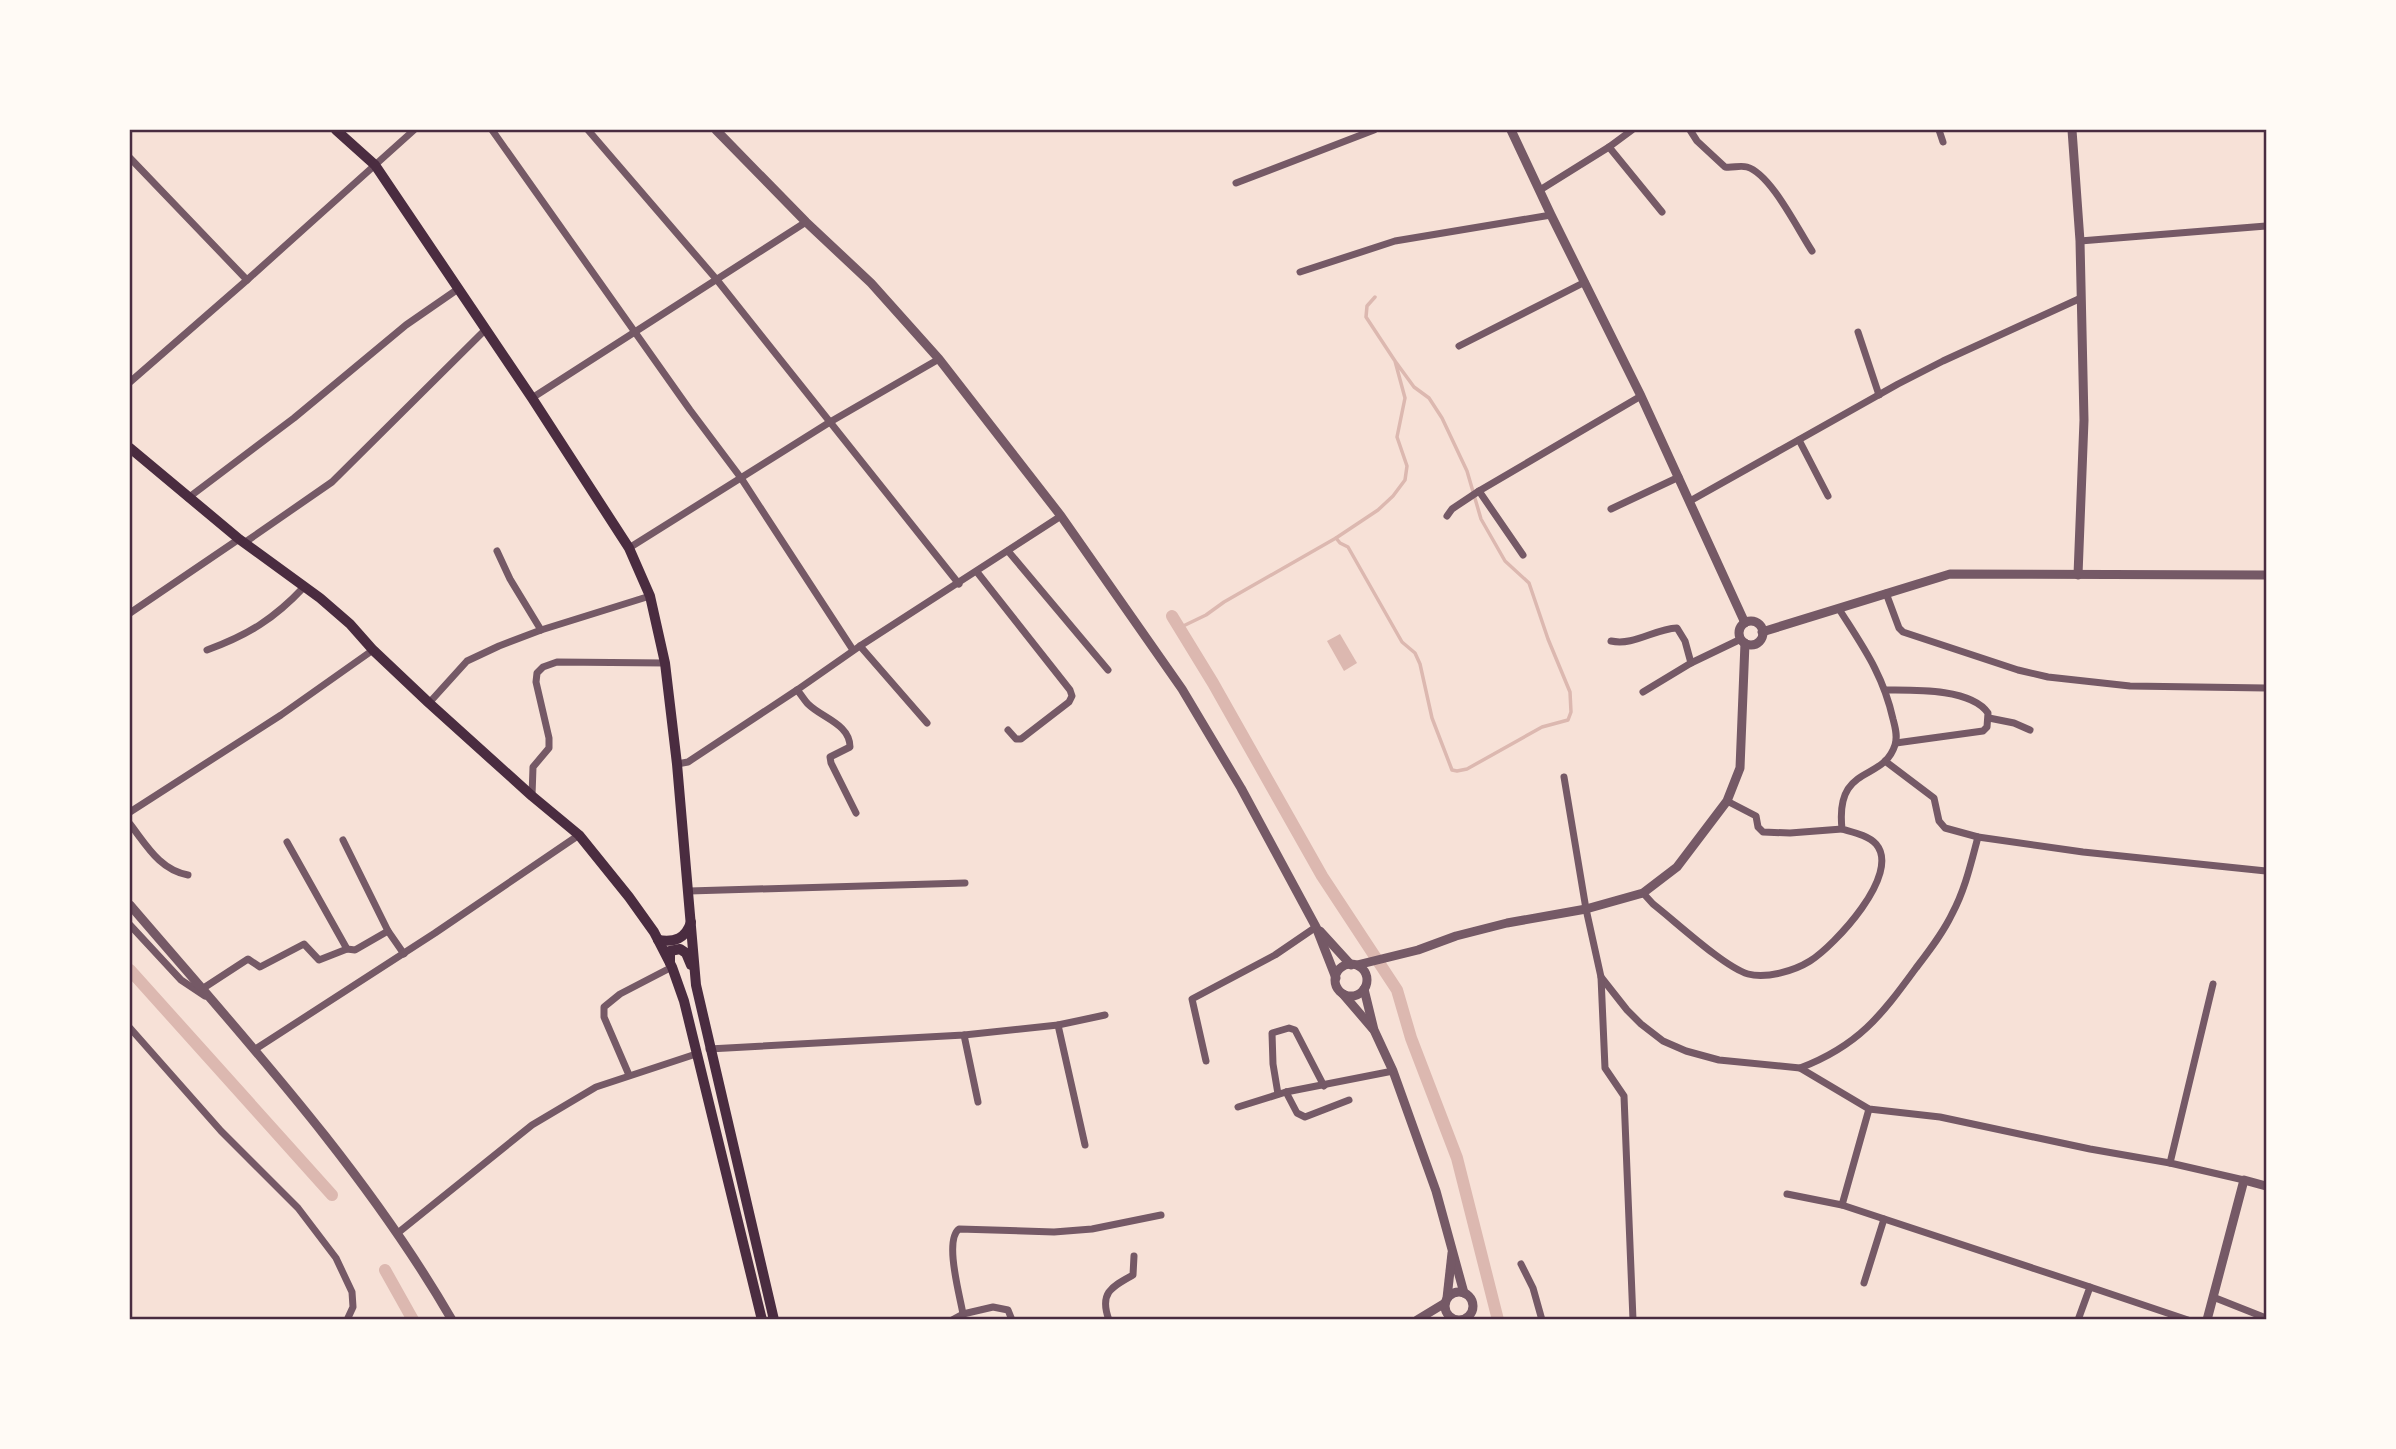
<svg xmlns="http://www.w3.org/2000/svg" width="2396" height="1449" font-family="'Sofia Sans Condensed',sans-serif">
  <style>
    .water { fill: #dcb8b0 }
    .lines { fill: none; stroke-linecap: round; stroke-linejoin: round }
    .stream { stroke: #dcb8b0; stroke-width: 3.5 }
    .canal { stroke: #dcb8b0; stroke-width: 12 }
    .minor { stroke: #755966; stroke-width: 7 }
    .tertiary { stroke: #755966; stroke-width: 9 }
    .primary { stroke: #4a2c40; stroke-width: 10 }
    .neatline { fill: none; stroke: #4a2c40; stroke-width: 2.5 }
  </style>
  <rect width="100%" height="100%" fill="#f7e1d7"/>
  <path class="water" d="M1340,634L1357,663L1344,671L1327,641Z"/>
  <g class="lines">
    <g class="stream">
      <path d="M1375,297L1367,306L1366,317L1395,361L1405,398L1397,437L1407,466L1405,480L1393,496L1378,510L1336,538L1340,543L1348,547L1402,642L1415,653L1420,664L1432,718L1452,770L1457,771L1467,769L1542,727L1568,720L1571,712L1570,692L1548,639L1529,583L1505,561L1481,519L1467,471L1442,418L1429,398L1414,387L1395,361"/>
      <path d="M1179,628L1206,615L1224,602L1336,538"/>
    </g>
    <g class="canal">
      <path d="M1172,616L1213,683L1322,876L1397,990L1411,1038L1457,1158L1498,1320"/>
      <path d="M130,970L332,1195"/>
      <path d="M385,1270L413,1320"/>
    </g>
    <g class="minor">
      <path d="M492,130L690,410L741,478L853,650"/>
      <path d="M588,130L717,280L959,584"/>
      <path d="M1690,130L1697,141L1725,167C1733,168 1740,165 1747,167C1771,174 1798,230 1812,251"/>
      <path d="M1939,130L1943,142"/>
      <path d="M1609,147L1662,212"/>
      <path d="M130,158L247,280"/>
      <path d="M1236,183L1374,130"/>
      <path d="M1540,190L1609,147L1632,130"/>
      <path d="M2080,241L2266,226"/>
      <path d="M1300,272L1395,241L1551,215"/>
      <path d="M1858,332L1879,395"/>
      <path d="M1459,346L1585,282"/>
      <path d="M130,382L247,280L414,130"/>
      <path d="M532,398L806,222"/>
      <path d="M1799,440L1828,496"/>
      <path d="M188,498L294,418L406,325L458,289"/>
      <path d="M1690,501L1898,384L1943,361L2081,298"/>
      <path d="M1611,509L1679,477"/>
      <path d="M1447,516L1452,509L1479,491"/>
      <path d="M244,543L332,482L485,330"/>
      <path d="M629,548L830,422L939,359"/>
      <path d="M497,551L510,579L541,630"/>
      <path d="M1008,551L1108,670"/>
      <path d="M1523,555L1479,491L1641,396"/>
      <path d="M977,572L1070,690L1072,696L1069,702L1021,739H1016L1008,730"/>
      <path d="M1886,593L1899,628L1903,632L2018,670L2048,677L2130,686L2266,688"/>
      <path d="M130,613L239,539"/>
      <path d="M1611,641C1634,646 1654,629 1677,628L1685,641L1691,663"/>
      <path d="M860,646L927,723"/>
      <path d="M207,650C248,635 274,619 304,587"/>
      <path d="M797,690C801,694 804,700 808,704C822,718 850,724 850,747L830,757L831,763L856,813"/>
      <path d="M1886,690C1913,690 1971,688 1988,713L1987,727L1983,731L1896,743"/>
      <path d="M1643,692L1691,663L1741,639"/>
      <path d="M429,703L467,661L499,646L541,630L650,596"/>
      <path d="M1989,718L2014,723L2030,730"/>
      <path d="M1885,761L1934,798L1939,821L1945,828L1978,837L2083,852L2266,871"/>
      <path d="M677,764L688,762L797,690L860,646L1061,516"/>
      <path d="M1564,777L1586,909L1601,977L1627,1010L1641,1024L1663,1041L1686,1051L1719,1060L1800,1068L1869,1109L1940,1117L2090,1149L2170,1163L2244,1180"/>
      <path d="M532,796L533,767L549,748V738L536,682L537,673L543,667L557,662L665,663"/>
      <path d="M1727,801L1756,816L1758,827L1763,832L1790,833L1842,829"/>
      <path d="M130,812L281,715L373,650"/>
      <path d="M130,824C147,846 160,870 188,875"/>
      <path d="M343,840L388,931L404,954"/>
      <path d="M287,842L347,949L355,950L388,931"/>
      <path d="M689,891L965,883"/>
      <path d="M1643,893L1653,904C1675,921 1724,967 1748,974C1766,979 1794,971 1810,961C1834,946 1902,874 1876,844C1868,835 1852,832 1842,829C1835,763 1883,783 1895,745C1898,736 1895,727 1893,719C1883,674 1863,647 1839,609"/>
      <path d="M130,925L181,980L205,996"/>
      <path d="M1601,977L1605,1068L1624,1096L1633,1320"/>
      <path d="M202,989L248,959L260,967L304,944L319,960L347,949"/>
      <path d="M1058,1025L1085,1145"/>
      <path d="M130,1028L221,1131L298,1208L336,1258L352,1292L353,1307L347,1320"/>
      <path d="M964,1035L978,1102"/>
      <path d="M709,1049L964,1035L1058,1025L1105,1015"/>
      <path d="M254,1050L435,933L579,835"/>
      <path d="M1206,1061L1192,999L1275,955L1316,927"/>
      <path d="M1800,1068C1858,1046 1881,1016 1916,968C1929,951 1943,933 1952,914C1965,890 1971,863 1978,837"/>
      <path d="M629,1075L604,1017V1007L620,994L672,967"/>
      <path d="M1286,1092L1297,1113L1305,1117L1349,1100"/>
      <path d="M1278,1094L1273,1064L1272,1033L1289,1028L1295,1030L1324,1086"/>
      <path d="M1238,1107L1286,1092L1393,1071"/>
      <path d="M2170,1163L2213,984"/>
      <path d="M1787,1194L1842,1205L2090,1287L2078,1320"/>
      <path d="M1842,1205L1869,1109"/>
      <path d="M399,1232L532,1125L596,1087L696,1054"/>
      <path d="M1521,1264L1533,1288L1542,1320"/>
      <path d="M1864,1283L1884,1219"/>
      <path d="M2090,1287L2188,1320"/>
      <path d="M2213,1297L2266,1318"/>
      <path d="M963,1314L993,1307L1008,1310L1012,1320"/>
      <path d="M952,1320L963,1314C960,1296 944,1240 959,1229L1054,1232L1092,1229L1161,1215"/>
      <path d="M1109,1320C1099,1293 1111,1287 1133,1275L1134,1256"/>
    </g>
    <g class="tertiary">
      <path d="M716,130L806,222L871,283L939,359L1061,516L1182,689L1241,788L1316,927L1336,978"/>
      <path d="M1511,130L1551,215L1641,396L1745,623"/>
      <path d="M2072,130L2080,241L2084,420L2078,575"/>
      <circle cx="1751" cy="633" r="12"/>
      <path d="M1762,632L1950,574L2266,575"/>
      <path d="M130,905C243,1037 364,1168 452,1320"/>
      <path d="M1320,931L1351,965"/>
      <circle cx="1351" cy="980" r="16"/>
      <path d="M1357,965L1418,950L1456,936L1507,923L1586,909L1643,893L1677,867L1727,801L1740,768L1745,643"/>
      <path d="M1364,989L1374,1030L1393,1071L1436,1191L1464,1293"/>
      <path d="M1343,994L1373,1029"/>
      <circle cx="1459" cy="1306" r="14"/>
      <path d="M1447,1298L1452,1253"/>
      <path d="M1417,1320L1445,1303"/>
      <path d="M2207,1320L2244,1180L2266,1186"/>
    </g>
    <g class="primary">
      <path d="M336,130L375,165L532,398L629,548L650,596L665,663L677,764L696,985L774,1320"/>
      <path d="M130,448L239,539L320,598L350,624L373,650L429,703L532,796L579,835L629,897L654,932L672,967L684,1001L762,1320"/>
      <path d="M658,940C675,943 686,938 691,922"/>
      <path d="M670,963V951L680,949L686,953L691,965"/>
    </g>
  </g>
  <rect width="2396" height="1449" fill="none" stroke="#fffaf5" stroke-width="262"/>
  <rect x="131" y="131" width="2134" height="1187" class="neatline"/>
</svg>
